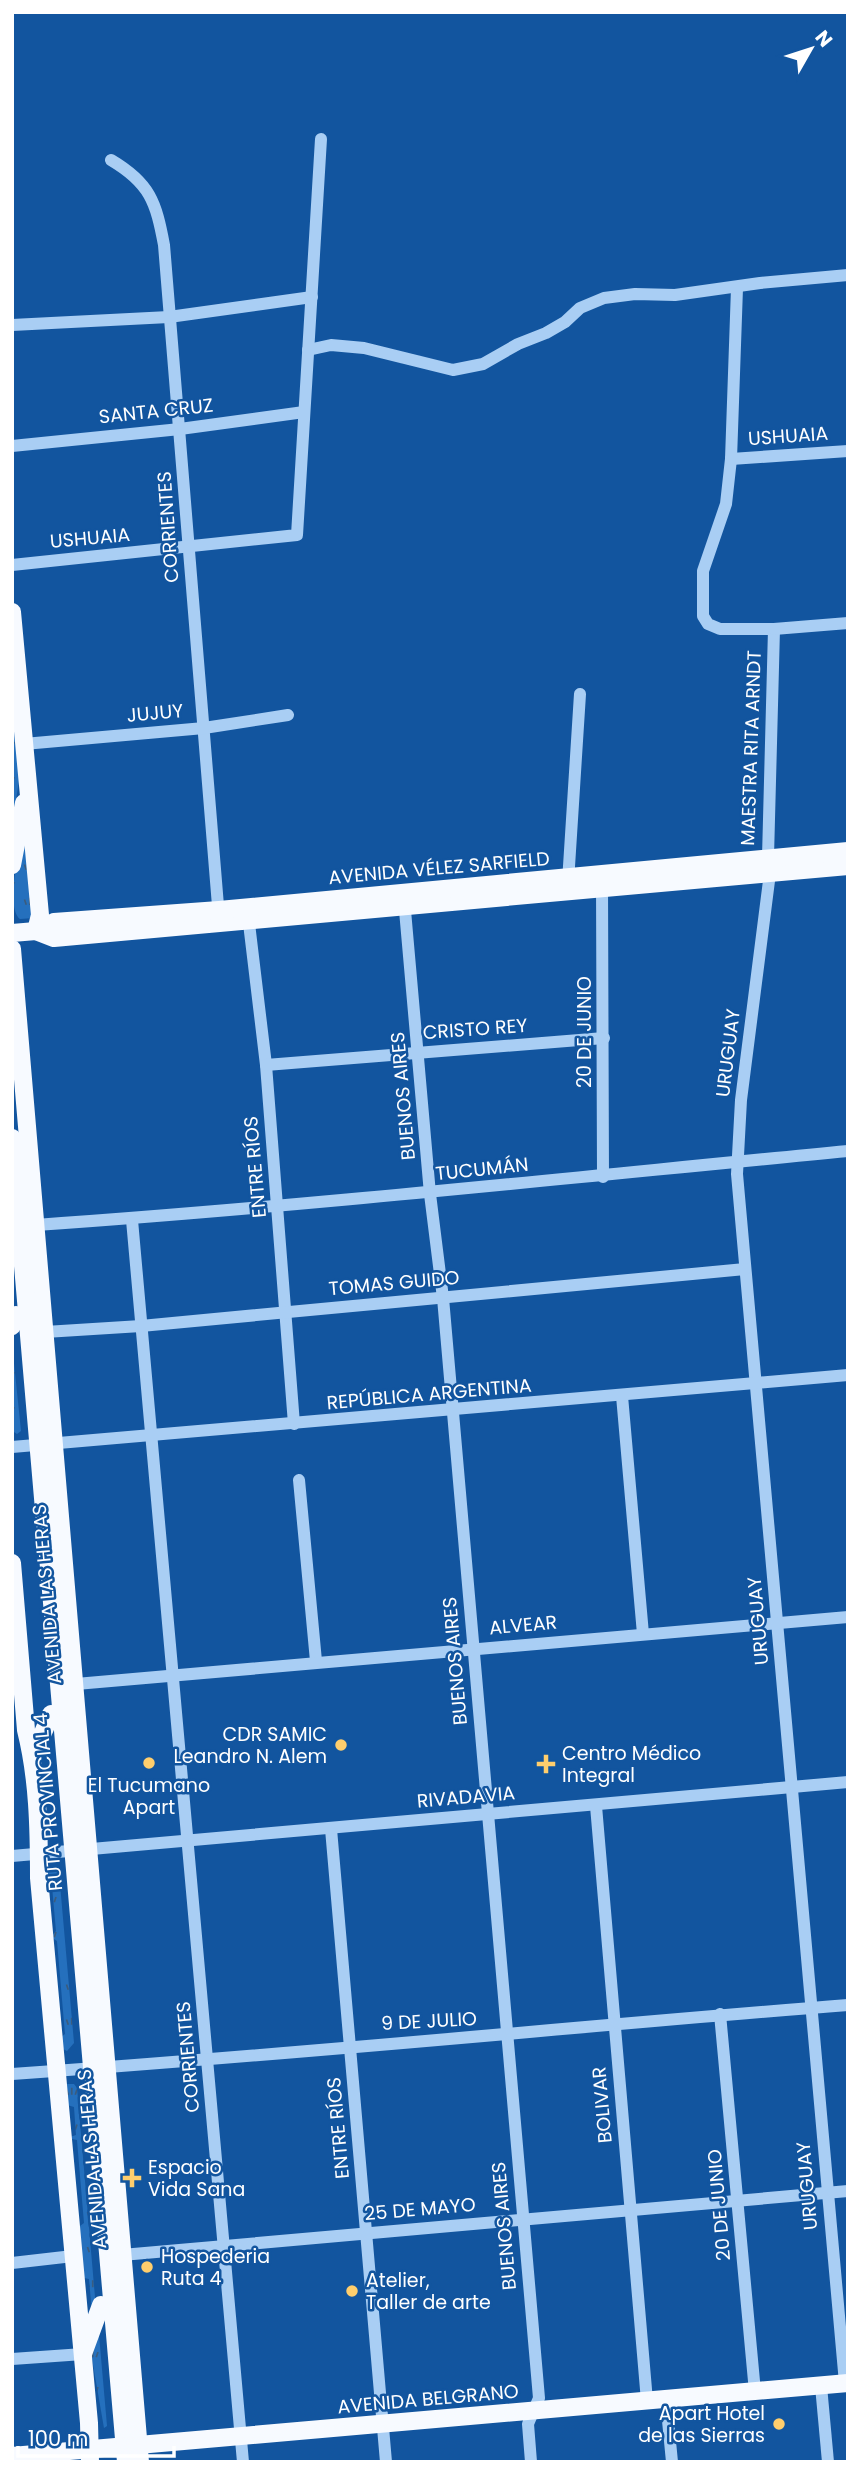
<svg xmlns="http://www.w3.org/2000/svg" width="860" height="2474" font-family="Poppins,sans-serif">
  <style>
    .grass { fill: url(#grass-tufts) }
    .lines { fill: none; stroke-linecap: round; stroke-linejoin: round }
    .minor { stroke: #a9cef4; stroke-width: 12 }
    .major { stroke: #f7faff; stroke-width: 18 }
    .poi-dot { fill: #ffce6d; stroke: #12559f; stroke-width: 2.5 }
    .labels { text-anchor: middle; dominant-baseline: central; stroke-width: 5; stroke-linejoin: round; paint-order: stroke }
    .street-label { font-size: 19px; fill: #fff; stroke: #12559f }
    .poi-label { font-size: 19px; fill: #fff; stroke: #12559f; text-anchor: start }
  </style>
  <defs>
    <pattern id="grass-tufts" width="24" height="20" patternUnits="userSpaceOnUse" patternTransform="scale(1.75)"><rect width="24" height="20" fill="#2570bd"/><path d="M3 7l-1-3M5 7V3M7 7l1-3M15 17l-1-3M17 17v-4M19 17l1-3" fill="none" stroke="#3a5c7f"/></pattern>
  </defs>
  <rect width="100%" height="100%" fill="#12559f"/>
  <g class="grass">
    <path d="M12,666L21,768L12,825Z"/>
    <path d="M23,827L33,918L20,919C5,906 20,847 23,827Z"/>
    <path d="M12,1344L21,1431L17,1434L14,1432Z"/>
    <path d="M52,1869L59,1873L74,2043L67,2051L63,2049L60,2038L65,2034L57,1941L51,1937L56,1931L52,1886L47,1882L46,1874Z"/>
    <path d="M66,2084H74L77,2088L96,2309L92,2313L89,2279L80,2277L76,2229L84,2223L77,2140L67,2138L76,2135L74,2107L64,2104Z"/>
    <path d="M99,2335L107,2426L104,2428L90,2347Z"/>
  </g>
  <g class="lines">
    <g class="minor">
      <path d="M111,160C150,183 156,202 164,245L219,918"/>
      <path d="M737,288L731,459L726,504L703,571V616L708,624L720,629H774L768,857L770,873L741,1100L737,1174L845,2383"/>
      <path d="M12,325L169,317L312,297"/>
      <path d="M308,350L331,345L364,348L453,370L483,364L518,344L546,333L565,322L580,308L604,298L635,294L675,295L760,283L848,275"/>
      <path d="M12,446L180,429L304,412"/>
      <path d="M731,459L848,451"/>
      <path d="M12,565L297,535L321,139"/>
      <path d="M774,629L848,623"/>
      <path d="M24,744L204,728L288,715"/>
      <path d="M602,881L603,1177"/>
      <path d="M568,882L580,694"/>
      <path d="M404,899L430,1194L443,1298L539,2398L528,2424L531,2462"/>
      <path d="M248,915L266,1065L294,1424"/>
      <path d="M266,1065L604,1038"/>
      <path d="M132,1220L243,2462"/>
      <path d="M36,1225C307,1206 577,1177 848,1151"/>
      <path d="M45,1332L141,1326L745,1269"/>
      <path d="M622,1396L643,1634"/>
      <path d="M12,1447L848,1375"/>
      <path d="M299,1480L316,1661"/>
      <path d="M76,1684L848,1617"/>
      <path d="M596,1806L647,2401"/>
      <path d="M331,1829L386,2462"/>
      <path d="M12,1856L848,1782"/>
      <path d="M720,2014L755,2392"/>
      <path d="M12,2074C291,2055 569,2027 848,2005"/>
      <path d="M122,2255L848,2191"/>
      <path d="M12,2263L73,2256"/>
      <path d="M12,2359L83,2354"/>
      <path d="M821,2386L828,2462"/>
      <path d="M666,2400L672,2462"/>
    </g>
    <g class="major">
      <path d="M12,612L40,915L36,931"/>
      <path d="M12,865L24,803"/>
      <path d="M36,931L54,938L848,866"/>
      <path d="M12,933L36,931L54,922L219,910L848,851"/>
      <path d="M12,949L140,2462"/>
      <path d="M12,1138L126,2462"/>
      <path d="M12,1326L16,1315"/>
      <path d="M12,1563L26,1730C38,1778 39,1828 39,1878L89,2423L90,2462"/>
      <path d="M33,1756L51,1714"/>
      <path d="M83,2354L101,2305"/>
      <path d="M12,2456L848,2383"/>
    </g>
  </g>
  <g class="poi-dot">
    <circle cx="341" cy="1745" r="7"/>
    <circle cx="149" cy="1763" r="7"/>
    <path d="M542.5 1753.5h7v7h7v7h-7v7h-7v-7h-7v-7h7z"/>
    <path d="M128.5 2167.5h7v7h7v7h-7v7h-7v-7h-7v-7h7z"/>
    <circle cx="147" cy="2267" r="7"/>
    <circle cx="352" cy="2291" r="7"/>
    <circle cx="779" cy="2424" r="7"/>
  </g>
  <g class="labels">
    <g class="street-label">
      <text transform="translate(156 411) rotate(-6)">SANTA CRUZ</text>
      <text transform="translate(788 436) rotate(-4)">USHUAIA</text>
      <text transform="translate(168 527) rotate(-94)">CORRIENTES</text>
      <text transform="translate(90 538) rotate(-5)">USHUAIA</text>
      <text transform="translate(155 713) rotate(-5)">JUJUY</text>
      <text transform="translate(751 748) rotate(-88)">MAESTRA RITA ARNDT</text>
      <text transform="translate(439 868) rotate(-5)">AVENIDA VÉLEZ SARFIELD</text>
      <text transform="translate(475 1029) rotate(-4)">CRISTO REY</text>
      <text transform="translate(584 1032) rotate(-90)">20 DE JUNIO</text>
      <text transform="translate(728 1053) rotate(-83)">URUGUAY</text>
      <text transform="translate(403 1096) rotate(-95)">BUENOS AIRES</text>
      <text transform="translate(255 1167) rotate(-95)">ENTRE RÍOS</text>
      <text transform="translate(482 1169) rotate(-6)">TUCUMÁN</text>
      <text transform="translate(394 1283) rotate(-5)">TOMAS GUIDO</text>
      <text transform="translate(429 1394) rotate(-5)">REPÚBLICA ARGENTINA</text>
      <text transform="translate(47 1594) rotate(-95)">AVENIDA LAS HERAS</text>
      <text transform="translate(758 1621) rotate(-95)">URUGUAY</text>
      <text transform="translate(523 1625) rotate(-5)">ALVEAR</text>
      <text transform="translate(455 1661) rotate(-95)">BUENOS AIRES</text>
      <text transform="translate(466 1797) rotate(-5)">RIVADAVIA</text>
      <text transform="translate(48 1802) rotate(-95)">RUTA PROVINCIAL 4</text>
      <text transform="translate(429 2021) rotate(-3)">9 DE JULIO</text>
      <text transform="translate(188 2057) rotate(-95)">CORRIENTES</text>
      <text transform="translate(602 2105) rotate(-95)">BOLIVAR</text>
      <text transform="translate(338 2128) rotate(-95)">ENTRE RÍOS</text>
      <text transform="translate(92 2159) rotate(-95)">AVENIDA LAS HERAS</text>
      <text transform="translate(807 2186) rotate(-95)">URUGUAY</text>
      <text transform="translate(719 2205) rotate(-95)">20 DE JUNIO</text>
      <text transform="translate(420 2209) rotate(-5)">25 DE MAYO</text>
      <text transform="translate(504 2226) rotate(-95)">BUENOS AIRES</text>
      <text transform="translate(428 2399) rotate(-5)">AVENIDA BELGRANO</text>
    </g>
    <g class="poi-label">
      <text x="327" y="1734" text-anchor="end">CDR SAMIC<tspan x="327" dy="22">Leandro N. Alem</tspan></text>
      <text x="562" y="1753">Centro Médico<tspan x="562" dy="22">Integral</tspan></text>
      <text x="149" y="1785" text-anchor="middle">El Tucumano<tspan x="149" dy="22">Apart</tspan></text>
      <text x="148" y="2167">Espacio<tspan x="148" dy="22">Vida Sana</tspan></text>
      <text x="161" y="2256">Hospederia<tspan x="161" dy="22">Ruta 4</tspan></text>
      <text x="366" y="2280">Atelier,<tspan x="366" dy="22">Taller de arte</tspan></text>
      <text x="765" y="2413" text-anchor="end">Apart Hotel<tspan x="765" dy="22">de las Sierras</tspan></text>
    </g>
  </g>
  <rect width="860" height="2474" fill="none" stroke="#ffffff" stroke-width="28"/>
  <g transform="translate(811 49) rotate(51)" stroke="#12559f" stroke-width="5" paint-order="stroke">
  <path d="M0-5L12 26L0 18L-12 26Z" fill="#ffffff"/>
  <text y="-10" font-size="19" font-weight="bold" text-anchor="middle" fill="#ffffff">N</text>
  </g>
  <path d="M18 2446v10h156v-10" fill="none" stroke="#ffffff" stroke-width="3.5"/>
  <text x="28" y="2446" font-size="21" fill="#ffffff" stroke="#12559f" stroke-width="5" paint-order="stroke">100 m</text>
</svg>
